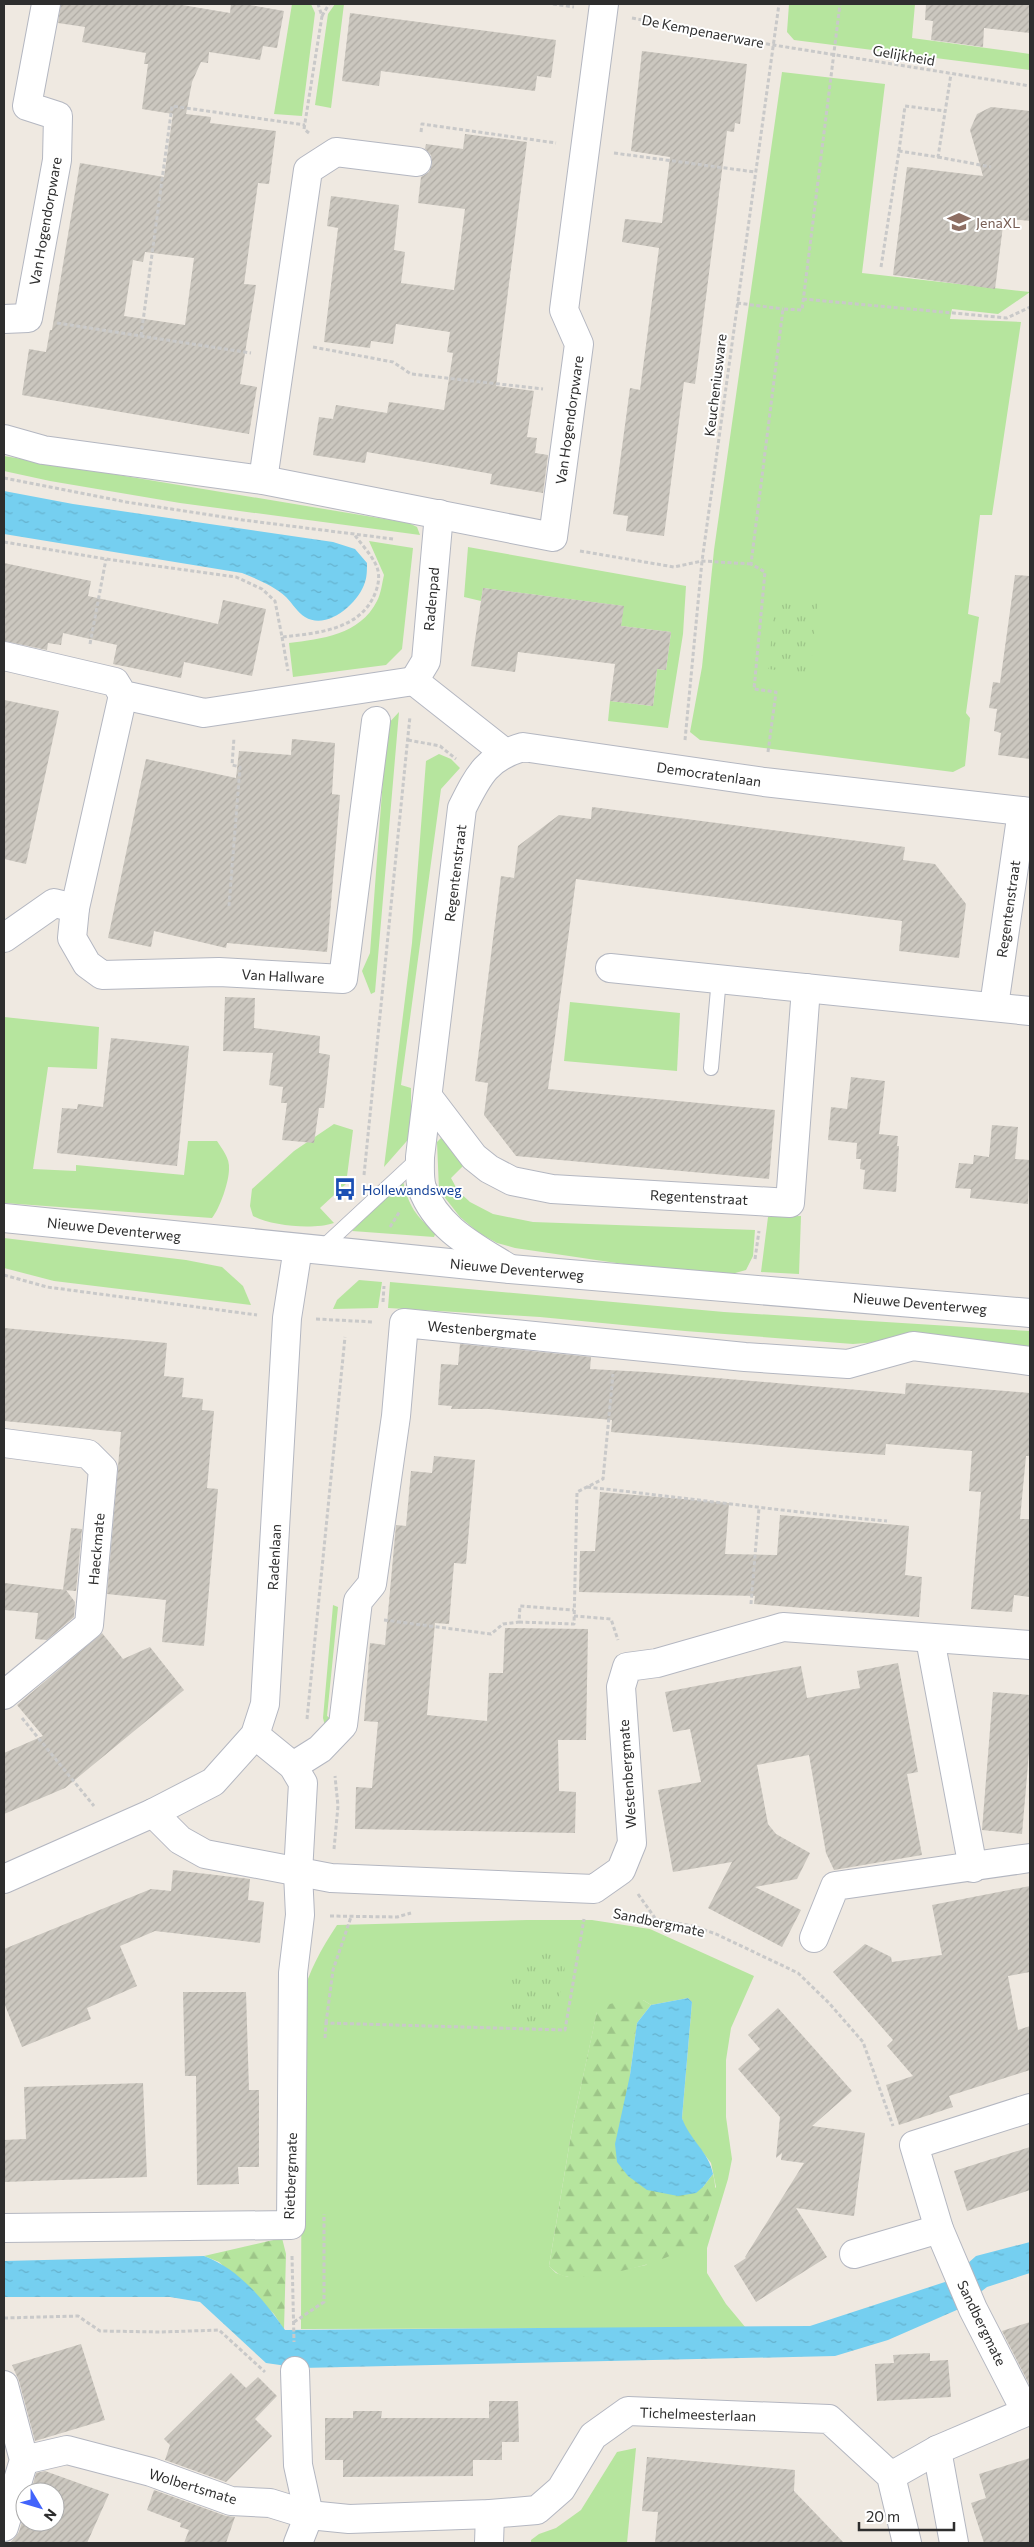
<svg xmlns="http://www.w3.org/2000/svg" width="1034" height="2547" font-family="Commissioner,sans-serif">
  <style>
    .grass { fill: #b6e59e; fill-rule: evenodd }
    .forest { fill: url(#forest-firs) }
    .park { fill: url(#park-tufts) }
    .water { fill: url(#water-ripples) }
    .building { fill: url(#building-hatch); fill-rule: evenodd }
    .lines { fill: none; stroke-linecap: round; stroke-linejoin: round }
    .service-casing { stroke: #b4b7c1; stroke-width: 16 }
    .minor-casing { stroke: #b4b7c1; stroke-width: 30 }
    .secondary-casing { stroke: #b4b7c1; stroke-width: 30 }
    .path { stroke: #c9c9c9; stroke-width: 3; stroke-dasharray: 4 2.5; stroke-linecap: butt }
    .service { stroke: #fff; stroke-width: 14 }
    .minor { stroke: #fff; stroke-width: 28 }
    .secondary { stroke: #fff; stroke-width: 28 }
    .labels { text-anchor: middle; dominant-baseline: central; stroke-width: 4; stroke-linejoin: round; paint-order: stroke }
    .street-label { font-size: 14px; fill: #2e2e2e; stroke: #fff }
    .education-label { font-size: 14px; fill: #785e54; stroke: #fff; text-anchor: start }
    .transit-label { font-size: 14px; fill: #164399; stroke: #fff; text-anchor: start }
  </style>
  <defs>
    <pattern id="forest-firs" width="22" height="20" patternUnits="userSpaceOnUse" patternTransform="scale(1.25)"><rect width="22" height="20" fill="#b6e59e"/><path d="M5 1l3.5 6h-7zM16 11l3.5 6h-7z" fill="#9dc588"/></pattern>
    <pattern id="park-tufts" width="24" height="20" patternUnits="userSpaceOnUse" patternTransform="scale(1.25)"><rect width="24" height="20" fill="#b6e59e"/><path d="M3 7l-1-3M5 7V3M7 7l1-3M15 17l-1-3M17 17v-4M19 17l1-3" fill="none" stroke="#9dc588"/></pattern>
    <pattern id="water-ripples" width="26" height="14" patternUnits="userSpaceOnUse" patternTransform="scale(1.25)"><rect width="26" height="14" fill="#75cff0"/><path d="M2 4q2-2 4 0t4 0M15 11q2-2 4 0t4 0" fill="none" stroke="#66b2ce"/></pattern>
    <pattern id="building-hatch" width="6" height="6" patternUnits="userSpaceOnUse" patternTransform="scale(1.25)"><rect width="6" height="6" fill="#cbc7bf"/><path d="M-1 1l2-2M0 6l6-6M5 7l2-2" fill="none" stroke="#afaba4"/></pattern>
  </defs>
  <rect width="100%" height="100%" fill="#efe9e1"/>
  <g class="grass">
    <path d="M292,4H311L315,13L302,116L274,114Z"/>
    <path d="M335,4H344L331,108L315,105L328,14Z"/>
    <path d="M789,4H915L912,38L1030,54V70L794,40L787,32Z"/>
    <path d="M782,72L885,84L862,273L1030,292L998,314L952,309L950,319L1021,322L992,515H980L968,614L979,617L966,713L970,718L965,766L953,772L700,740L690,732L702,667L714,550Z"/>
    <path d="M4,456L409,523L417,527L420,535L180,503L50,481L4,471Z"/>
    <path d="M369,541L413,548L402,649L386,665L293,677L289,643C321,639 360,635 377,601C381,594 382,583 384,575Z"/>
    <path d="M468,547L686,586L683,634L668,728L608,721L610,701L653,706L657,669L666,670L671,632L621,626L623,606L483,588L481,601L464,597Z"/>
    <path d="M399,712L375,992L371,994L362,971L370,953L387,725Z"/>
    <path d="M439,754L451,759L460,768L441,789L401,1085L411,1088V1106L418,1116L413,1134L384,1167L412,943L426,761Z"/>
    <path d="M570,1002L680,1013L677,1071L564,1061Z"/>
    <path d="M4,1017L99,1027L97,1069L48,1067L33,1169L76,1171V1165L184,1175L188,1141H217C222,1149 230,1158 229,1169C229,1182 220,1208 212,1218L4,1203Z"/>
    <path d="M334,1124L353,1130L346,1184L320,1208L334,1223C313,1230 272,1226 253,1216L250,1206L252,1189L294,1151Z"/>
    <path d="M441,1138L448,1140L464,1165L451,1178L458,1191L470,1202L493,1214L533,1222L755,1230L753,1256L746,1270L728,1275L657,1269L515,1248L497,1243L479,1233L460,1217L439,1190L437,1142Z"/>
    <path d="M403,1181C408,1204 416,1218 436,1232L434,1237L352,1231Z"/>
    <path d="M801,1216L799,1274L761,1272L768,1217Z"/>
    <path d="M4,1238L186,1260L222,1267L243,1286L251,1305L54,1281L4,1268Z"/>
    <path d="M359,1280L382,1282L378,1308L333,1309L337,1300Z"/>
    <path d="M390,1282L724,1312L1030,1331V1350L905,1340L853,1344L685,1331L540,1317L388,1308Z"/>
    <path d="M333,1605L338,1607L327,1716L334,1721L325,1726L323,1718Z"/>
    <path d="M527,1920H592L650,1929L754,1976L731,2028L726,2060V2117L732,2159L728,2179L707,2248V2273L726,2304L746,2328L301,2329L302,1998C309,1971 321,1949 337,1925ZM688,1998L692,2002L682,2118L685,2129L711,2163L716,2187L646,2265L622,2270L568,2277L556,2273L549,2266L573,2123L597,2012L643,2000L651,2005Z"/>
    <path d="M636,2448L627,2543H531V2540L539,2534L556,2528L581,2510L617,2452Z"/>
  </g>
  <g class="forest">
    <path d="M631,1998L643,2000L651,2005L637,2023L630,2075L703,2187L713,2174C720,2199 710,2226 690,2244C667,2264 600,2278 569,2277C560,2276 555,2272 549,2266L573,2123L597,2011L610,2004Z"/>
    <path d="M282,2238L286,2254L284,2330L274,2314L219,2262L204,2256Z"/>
  </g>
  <g class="park">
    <path d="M776,596L818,601L810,674L768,669Z"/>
    <path d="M547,1946L564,1954C567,1983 559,2016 527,2024C521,2025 513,2023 507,2022C501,1985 513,1962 547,1946Z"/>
  </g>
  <g class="water">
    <path d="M4,491L73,504L333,542L355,549L367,563C367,569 367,577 365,582C359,603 327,631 305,617C298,613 292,603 286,597C274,586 257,579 242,573L4,534Z"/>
    <path d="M688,1998L692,2002L682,2118C689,2139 709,2152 713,2174L703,2187L696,2193L678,2196L647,2190L628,2176L617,2162L615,2144L630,2075L637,2023L651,2005Z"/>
    <path d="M1030,2242V2273L987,2287L959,2309L888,2340L835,2356L301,2368L266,2363L200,2302L170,2297H4V2261L204,2256C239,2269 264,2300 285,2330L810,2326L948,2281L976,2256Z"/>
  </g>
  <g class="building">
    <path d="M61,4H176L230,13L231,4H244L284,11L277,48L263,46L260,60L209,52L208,63L201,62L192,82L186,114L211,117L210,123L276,131L269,184L258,183L244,284L256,285L240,384L257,387L249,434L22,395L29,349L46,352L50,330H52L80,163L164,177L173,114L142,109L148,64H144L146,53L82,42L85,27L58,23ZM145,252L194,258L185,325L124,316L133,260L143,262Z"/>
    <path d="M926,4H1030V33L984,28L983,47L931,40L933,21L925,20Z"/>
    <path d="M350,13L556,40L551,78L537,76L535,91L381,71L379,86L342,81Z"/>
    <path d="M642,51L747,64L740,124L735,123L734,132L727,131L695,384L684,382L664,536L626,531L628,516L613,514L630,388L640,390L659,248L622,242L625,219L662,223L670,157L631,151Z"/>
    <path d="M991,107L1030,111V221L1004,218L995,289L893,275L907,167L983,176L970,130L977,114Z"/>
    <path d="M465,134L527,142L496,386L534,391L527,437L537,438L535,453L548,455L543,493L490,484L492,474L442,465L367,452L365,463L313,455L319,417L333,419L336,405L387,413L389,402L444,410L453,353L447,352L450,332L396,324L393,344L371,341L370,348L324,342L338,228L327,226L331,196L399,205L394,250L405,252L401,283L454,290L465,209L418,203L421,177L429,172L432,164L431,155L425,149L426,144L463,149Z"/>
    <path d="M4,563L91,581L88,596L218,624L223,600L266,609L252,676L184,662L181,678L113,664L117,645L63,633L61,645L48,643L47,650L4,641Z"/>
    <path d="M1015,575L1030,576V759L998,755L1001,733L994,731L997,709L989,708L993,682L1000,683Z"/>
    <path d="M483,588L624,606L621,626L671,632L666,670L657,669L653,706L610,701L615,664L518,652L515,672L471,666Z"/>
    <path d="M4,700L59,711L26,864L4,859Z"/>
    <path d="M292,739L335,743L332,794L340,795L327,952L227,943L226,948L154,931L151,947L108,938L146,759L236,778L239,751L291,755Z"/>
    <path d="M592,807L905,847L903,860L935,864L966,904L959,958L899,951L902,921L576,879L548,1089L775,1110L769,1179L516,1156L484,1115L488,1083L475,1081L501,876L514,878L518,846L559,815L591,819Z"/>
    <path d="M225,997L255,998L254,1028L320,1036L319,1053L330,1055L324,1108H319L314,1143L282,1140L287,1103H281L283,1087L269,1085L273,1053L223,1051Z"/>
    <path d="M111,1038L189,1046L177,1166L57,1153L62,1108L77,1109L78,1104L103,1107Z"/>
    <path d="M851,1077L885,1081L879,1134L898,1136L897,1146H899L896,1192L863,1189L865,1170L860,1169L861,1159H856L857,1143L828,1140L831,1107L847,1109Z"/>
    <path d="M992,1125L1018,1127L1015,1159L1030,1160L1028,1204L970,1198L971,1189L955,1188L959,1163L973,1164L974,1155L989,1157Z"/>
    <path d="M4,1328L167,1343L164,1376L184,1378L182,1397L203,1399L202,1410L214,1411L207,1488L218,1489L204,1646L162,1642L166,1600L107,1594L121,1432L4,1421Z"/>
    <path d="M460,1344L591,1357L590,1369L646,1372L905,1394L906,1383L1030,1393V1456H1026L1020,1519H1030V1597L1014,1595L1012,1612L971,1609L981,1492L969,1491L972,1451L886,1444L885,1455L829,1451L611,1432L612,1420L489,1409H451L452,1406L438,1405L441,1364L458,1365Z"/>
    <path d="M434,1456L475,1460L466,1564L454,1563L449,1624L435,1623L427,1715L487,1721L489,1673H503L505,1628L588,1629L586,1740H558L559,1791L576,1792L575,1833L355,1829L356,1787L372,1788L378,1722L364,1721L370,1643L385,1645L396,1525L406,1526L411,1471L432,1473Z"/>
    <path d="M600,1492L729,1503L725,1554L777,1555L780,1515L909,1526L905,1575L922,1577L919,1617L754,1604L755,1596L579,1592L580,1551H595Z"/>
    <path d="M71,1528L82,1529L76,1591L63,1590Z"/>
    <path d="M4,1583L66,1590L75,1602L74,1617L47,1640L35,1639L38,1613L4,1610Z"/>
    <path d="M102,1633L123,1659L150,1647L184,1690L65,1788L4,1814V1753L43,1736L17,1705Z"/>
    <path d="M898,1663L918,1772L907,1774L922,1855L834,1870L826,1853L809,1755L757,1765L768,1824L776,1834L810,1853L797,1879L755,1887L801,1910L782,1947L708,1908L732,1862L673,1872L658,1790L701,1782L690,1729L673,1732L665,1692L801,1666L807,1698L860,1688L857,1671Z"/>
    <path d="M993,1692L1030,1695V1741L1022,1834L982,1830Z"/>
    <path d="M173,1870L250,1879L248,1900L264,1902L260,1943L155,1931L120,1946L137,1986L87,2008L91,2019L22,2047L4,2003V1949L151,1889L171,1891Z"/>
    <path d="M1030,1886V1972L1008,1976L1018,2030L1030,2026V2070L949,2096L953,2107L899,2125L886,2085L913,2076L887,2046L893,2040L833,1972L865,1944L891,1957L892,1962L942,1955L932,1905Z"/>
    <path d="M183,1992H246L249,2090H259V2167H238L239,2184L197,2185L196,2076H185Z"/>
    <path d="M778,2008L852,2091L812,2126L865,2133L854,2216L796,2208L827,2257L756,2302L734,2266L746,2258L745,2257L804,2163L781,2160L782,2153L776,2158L780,2117L738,2069L760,2049L748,2035Z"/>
    <path d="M143,2083L147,2177L4,2182V2140L26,2139L24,2087Z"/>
    <path d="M1030,2147V2190L967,2211L954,2171Z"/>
    <path d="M1030,2322V2386L1002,2331Z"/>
    <path d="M81,2344L105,2420L35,2441L19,2381L12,2365Z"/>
    <path d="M930,2353V2361L948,2360L951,2397L877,2401L875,2364L894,2363L893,2355Z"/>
    <path d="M231,2373L246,2388L258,2377L277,2396L255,2419L272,2436L226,2482L165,2460L170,2445L164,2439Z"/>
    <path d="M489,2401H518L519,2442H502V2460H473V2476L343,2477V2460H325V2418H353V2411H382L381,2418H489Z"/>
    <path d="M647,2457L795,2470L794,2491L844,2543H655L658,2512L642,2511Z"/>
    <path d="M1030,2458V2543H984L971,2503L986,2498L979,2474Z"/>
    <path d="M45,2471L109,2494L87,2543H10L19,2532L25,2511V2522H55V2492H31L36,2473Z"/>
    <path d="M154,2490L226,2516L235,2517L226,2543H184L189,2530L180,2527L181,2523L147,2510Z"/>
  </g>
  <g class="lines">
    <defs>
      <g id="service">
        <path d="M711,1068L719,978"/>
        <path d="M321,1249L419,1158"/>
      </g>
      <g id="minor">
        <path d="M4,319L28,318L57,160L58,116L27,106L46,4"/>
        <path d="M4,439L43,450L263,480L553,537L579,344L564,310L604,4"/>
        <path d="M263,480L308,170L336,152L417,162"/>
        <path d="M4,656L115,682L123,695L204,713L414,681"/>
        <path d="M414,681L426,661L439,514"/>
        <path d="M414,681L504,752"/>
        <path d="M123,695L75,908L72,938L87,964L102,975L219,972L343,979L376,721"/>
        <path d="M4,938L54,903L75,908"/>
        <path d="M610,968L1030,1011"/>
        <path d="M994,1006L1022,811"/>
        <path d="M429,1098L474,1157L489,1169L512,1181L552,1189L790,1203L806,988"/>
        <path d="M510,1269C475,1247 437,1229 422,1188C419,1179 420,1166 420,1157L462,808C478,776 487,757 523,747L764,782L1030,812"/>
        <path d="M4,1443L88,1454L103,1469L89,1625L4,1695"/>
        <path d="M930,1639L973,1868"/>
        <path d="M293,1766L320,1749L343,1725L358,1601L372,1584L396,1416L404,1323L745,1357L848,1364L913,1346L1030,1361"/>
        <path d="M153,1813L180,1840L205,1854L331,1878L594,1889L621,1870L632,1843L621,1687L627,1667L657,1663L783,1627L1030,1645"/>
        <path d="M4,1879L153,1813L213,1782L255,1735L265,1704L287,1318L298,1248"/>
        <path d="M814,1938L835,1886L1030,1858"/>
        <path d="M1030,2108L914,2145L939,2229L973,2309L1026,2412L1030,2410"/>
        <path d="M4,2228L291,2225L293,1973L300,1915L298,1873L303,1783L293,1766L255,1735"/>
        <path d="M854,2254L939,2229"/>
        <path d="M295,2371L298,2465L309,2515"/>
        <path d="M4,2385L24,2460L4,2527"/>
        <path d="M937,2450L954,2543"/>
        <path d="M24,2460L67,2450L151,2472L231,2501L270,2503L309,2515L349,2519L490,2514L537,2510L561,2489L593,2436L628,2411L829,2419L891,2476L907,2543"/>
        <path d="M891,2476L937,2450L1026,2412"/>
        <path d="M298,2543L309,2515"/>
        <path d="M489,2543L490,2514"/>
      </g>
      <path id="secondary" d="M4,1218L510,1269L1030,1313"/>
    </defs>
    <use href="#service" class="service-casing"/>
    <use href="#minor" class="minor-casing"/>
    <use href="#secondary" class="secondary-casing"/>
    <g class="path">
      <path d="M553,4L574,7"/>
      <path d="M322,16L329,4"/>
      <path d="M632,18L761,43L1030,86"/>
      <path d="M421,132L422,124L556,143"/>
      <path d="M309,133L304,129L322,16L318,4"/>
      <path d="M899,151L905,106L945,111"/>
      <path d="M614,153L755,172"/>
      <path d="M938,157L991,167"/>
      <path d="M881,267L899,151L938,157L951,74"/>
      <path d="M803,299L1007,318L1030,307"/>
      <path d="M737,303L783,309"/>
      <path d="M57,323L251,353"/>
      <path d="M141,336L172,106L305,125"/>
      <path d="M313,347L393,362L411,374L543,389"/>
      <path d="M4,478L126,502L243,520L393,539"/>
      <path d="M4,542L106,559L236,577L262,589L275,601L282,637C318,633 362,630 376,591C379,583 380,573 376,565C371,554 361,544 354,534"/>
      <path d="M580,551L674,567L702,561L751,564"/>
      <path d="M282,637L288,671"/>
      <path d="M90,644L106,559"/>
      <path d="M408,740L440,746L456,759"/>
      <path d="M685,740L702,561L779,4"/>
      <path d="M768,752L776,692L754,689L765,572L751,564L783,309L802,310L840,4"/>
      <path d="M229,906L240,767L232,765L234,738"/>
      <path d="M364,1175L410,716"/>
      <path d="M390,1227L400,1211"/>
      <path d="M755,1259L759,1231"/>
      <path d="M4,1275L47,1287L257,1315"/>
      <path d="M383,1302L384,1286"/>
      <path d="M316,1319L374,1322"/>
      <path d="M587,1487C688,1498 787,1512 887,1521"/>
      <path d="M751,1604L759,1508"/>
      <path d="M574,1616L611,1619L618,1640"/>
      <path d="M384,1620L491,1634L503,1624L519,1622L520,1606L574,1610"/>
      <path d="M519,1622L574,1624L577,1492L603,1479L613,1374"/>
      <path d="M22,1718L94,1806"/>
      <path d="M307,1719L345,1337"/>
      <path d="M334,1849L338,1806L335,1776"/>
      <path d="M638,1894L655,1918"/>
      <path d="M614,1912L693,1926L716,1934L798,1973L829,2003L863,2042L893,2126"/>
      <path d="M330,1916L397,1917L411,1913"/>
      <path d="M326,2023L333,1970L351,1917"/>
      <path d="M325,2038L326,2023L565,2030L584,1919"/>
      <path d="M292,2256L294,2342"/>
      <path d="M4,2318L78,2316L100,2331L161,2332L219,2330L265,2372"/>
      <path d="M294,2322L324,2302V2214"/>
    </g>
    <use href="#service" class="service"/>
    <use href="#minor" class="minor"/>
    <use href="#secondary" class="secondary"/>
  </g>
  <defs>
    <symbol id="school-bare" viewBox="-9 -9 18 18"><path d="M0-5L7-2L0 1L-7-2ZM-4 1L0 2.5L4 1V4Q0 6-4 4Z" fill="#8d6e63" stroke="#fff" stroke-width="2.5" paint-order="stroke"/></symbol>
    <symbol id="bus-bare" viewBox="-9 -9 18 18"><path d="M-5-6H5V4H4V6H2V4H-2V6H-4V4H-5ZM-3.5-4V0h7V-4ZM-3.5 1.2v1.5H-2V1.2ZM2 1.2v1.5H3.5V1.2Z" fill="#1a4fb4" stroke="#fff" stroke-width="2.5" paint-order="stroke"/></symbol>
  </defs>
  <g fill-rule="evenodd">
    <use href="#school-bare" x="943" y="206" width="32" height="32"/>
    <use href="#bus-bare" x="329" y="1173" width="32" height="32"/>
  </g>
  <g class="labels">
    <g class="street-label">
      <text transform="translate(703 31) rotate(11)">De Kempenaerware</text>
      <text transform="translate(904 55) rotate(10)">Gelijkheid</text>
      <text transform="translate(45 221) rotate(-80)">Van Hogendorpware</text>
      <text transform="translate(715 385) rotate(-83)">Keucheniusware</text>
      <text transform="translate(569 420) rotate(-82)">Van Hogendorpware</text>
      <text transform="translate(431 599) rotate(-85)">Radenpad</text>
      <text transform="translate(709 774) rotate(8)">Democratenlaan</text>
      <text transform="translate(455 873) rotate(-83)">Regentenstraat</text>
      <text transform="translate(1008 909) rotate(-82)">Regentenstraat</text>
      <text transform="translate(283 976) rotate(3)">Van Hallware</text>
      <text transform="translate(699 1197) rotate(3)">Regentenstraat</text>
      <text transform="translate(114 1229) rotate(6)">Nieuwe Deventerweg</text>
      <text transform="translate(517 1269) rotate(5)">Nieuwe Deventerweg</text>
      <text transform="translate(920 1303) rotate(5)">Nieuwe Deventerweg</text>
      <text transform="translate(482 1330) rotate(5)">Westenbergmate</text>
      <text transform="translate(96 1549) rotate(-85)">Haeckmate</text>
      <text transform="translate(274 1557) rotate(-87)">Radenlaan</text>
      <text transform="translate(627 1774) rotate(-94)">Westenbergmate</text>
      <text transform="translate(659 1922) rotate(12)">Sandbergmate</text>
      <text transform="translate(290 2176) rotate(-88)">Rietbergmate</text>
      <text transform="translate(982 2323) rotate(64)">Sandbergmate</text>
      <text transform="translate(698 2414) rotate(2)">Tichelmeesterlaan</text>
      <text transform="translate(193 2486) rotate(17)">Wolbertsmate</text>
    </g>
    <g class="education-label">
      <text x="976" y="222">JenaXL</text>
    </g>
    <g class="transit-label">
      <text x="362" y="1189">Hollewandsweg</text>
    </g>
  </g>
  <rect width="1034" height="2547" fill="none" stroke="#2e2e2e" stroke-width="10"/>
  <g transform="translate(40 2507) rotate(128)"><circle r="24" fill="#ffffff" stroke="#ababab"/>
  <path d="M0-4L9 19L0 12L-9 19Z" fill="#4264fb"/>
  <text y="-8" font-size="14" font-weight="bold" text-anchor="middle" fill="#2e2e2e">N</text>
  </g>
  <path d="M859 2522v8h95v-8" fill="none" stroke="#2e2e2e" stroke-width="2.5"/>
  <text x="866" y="2522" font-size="15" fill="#2e2e2e" stroke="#ffffff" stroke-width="4" paint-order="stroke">20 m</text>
</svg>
